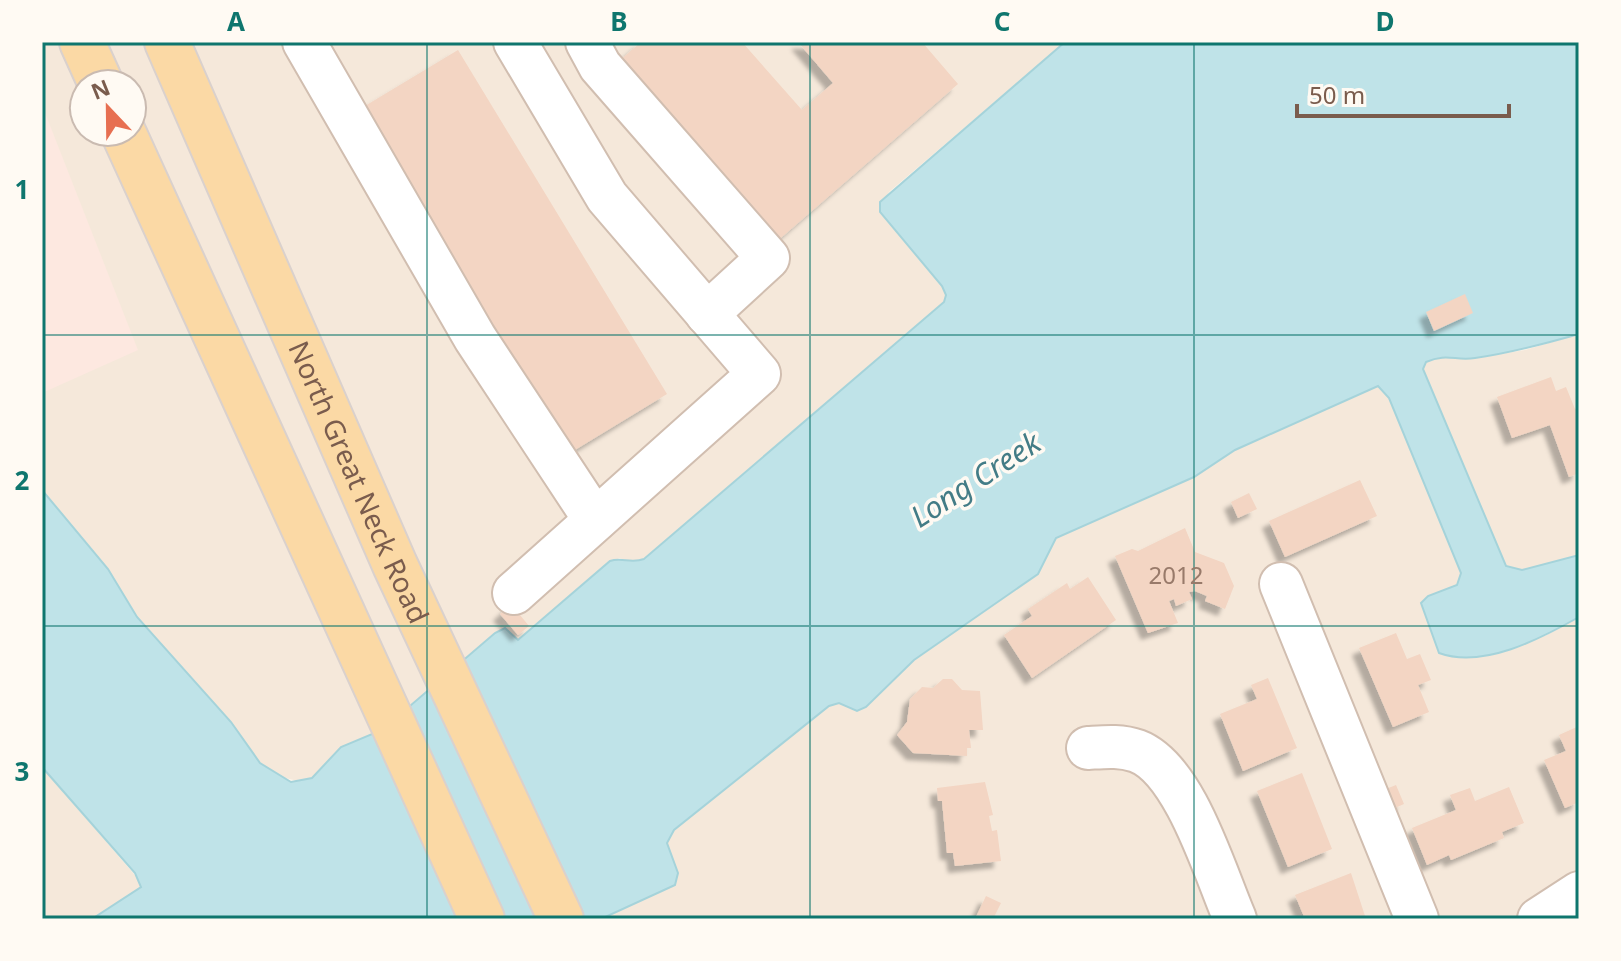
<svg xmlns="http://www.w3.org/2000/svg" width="1621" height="961" font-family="'Noto Sans',sans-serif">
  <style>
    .residential { fill: #f5e8da; fill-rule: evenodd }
    .commercial { fill: #fde8e0 }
    .water { fill: #bfe3e8; stroke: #a5d3da; stroke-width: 2 }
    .building { fill: #f3d5c3; filter: url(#shadow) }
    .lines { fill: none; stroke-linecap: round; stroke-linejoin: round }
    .minor-casing { stroke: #d1beb0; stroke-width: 46 }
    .major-casing { stroke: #dad1cd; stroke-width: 48 }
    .minor { stroke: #fff; stroke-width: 42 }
    .major { stroke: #fbd9a5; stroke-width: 44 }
    .grid { fill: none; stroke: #0f766e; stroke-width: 2; stroke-opacity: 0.55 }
    .labels { text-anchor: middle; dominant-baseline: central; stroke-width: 7; stroke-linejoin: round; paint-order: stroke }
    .number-label { font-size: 24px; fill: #987a6a }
    .street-label { font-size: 28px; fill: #7a5c4d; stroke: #fffaf3 }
    .water-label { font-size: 30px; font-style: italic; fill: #437c86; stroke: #fffaf3 }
    .neatline { fill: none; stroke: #0f766e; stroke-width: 3 }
    .grid-label { font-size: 26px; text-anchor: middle; font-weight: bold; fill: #0f766e }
  </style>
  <defs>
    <filter id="shadow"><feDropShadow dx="-7" dy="7" stdDeviation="2" flood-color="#0004"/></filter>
  </defs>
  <rect width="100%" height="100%" fill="#fdf6ec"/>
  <g class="residential">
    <path d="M42,42H1065L889,192L880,212L942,286L946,295L944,302L644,559L635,563L619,558L518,640L382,730L349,743L312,778L302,782L277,776L260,763L231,722L137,617L108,569L42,490ZM84,84H132V132H84Z"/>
    <path d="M1579,334V555L1522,570L1506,567L1423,369L1426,362L1443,355L1470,359L1525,350Z"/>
    <path d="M1378,386L1389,398L1461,573L1457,585L1428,596L1545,636L1579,617V919H601L678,873L667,843L673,830L829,706L839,703L857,711L866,707L914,660L1038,574L1056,538L1194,477L1235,450Z"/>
    <path d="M42,767L140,881L141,887L133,895L92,919H42Z"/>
  </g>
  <path class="commercial" d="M42,105L138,350L42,393Z"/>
  <path class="water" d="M1065,42H1579V334C1544,344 1511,353 1475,358C1455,361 1447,353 1426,362L1423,369L1506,566L1522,570L1579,555V617C1540,639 1483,669 1439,653L1421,603L1428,596L1457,585L1461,573L1389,398L1378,386L1235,450L1194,477L1056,538L1038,574L914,660L866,707L857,711L839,703L829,706L674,830L667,843L678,873L675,885L601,919H92L141,887L135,873L42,767V490L108,569L137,617L231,722L260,763L291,782L312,778L341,747L382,730L495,633L505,628L518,640L610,561C622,557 631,564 644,559L944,302L946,295L942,286L880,212V202Z"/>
  <g class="building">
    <path d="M641,42H742L802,110L833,83L798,42H922L958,84L775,243L618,62Z"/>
    <path d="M458,50L667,394L570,453L360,109Z"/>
    <path d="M1465,294L1473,313L1434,331L1426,312Z"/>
    <path d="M1551,377L1556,391L1566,387L1575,409L1579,407V473L1569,477L1550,425L1512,438L1497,397Z"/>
    <path d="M1360,480L1377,516L1285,557L1269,521Z"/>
    <path d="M1249,493L1257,509L1238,518L1231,502Z"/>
    <path d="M1185,528L1195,552L1224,563L1234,586L1225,609L1205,601L1207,596L1195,591L1189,592L1192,599L1176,606L1174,599L1169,601L1178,623L1148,633L1115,556L1132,549L1138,551Z"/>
    <path d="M1088,577L1116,620L1032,678L1004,635L1032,616L1028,609L1067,583L1070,589Z"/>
    <path d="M511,604L529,626L518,635L500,614Z"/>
    <path d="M1396,633L1407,659L1420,654L1431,680L1418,685L1429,712L1393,727L1359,648Z"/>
    <path d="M1268,678L1297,748L1243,771L1220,714L1257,699L1251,685Z"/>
    <path d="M943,679H952L962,690L980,691L983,730H969L971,748H967V756L913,753L897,735L907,722L910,699L922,687L933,688Z"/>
    <path d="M1579,726V802L1565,808L1544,760L1566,751L1559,735Z"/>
    <path d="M1302,773L1332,849L1288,867L1257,791Z"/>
    <path d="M985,782L993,815L989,816L992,831L997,830L1001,861L955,866L953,853H947L942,801H938L937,788Z"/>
    <path d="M1396,785L1404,804L1388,811L1381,791Z"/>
    <path d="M1509,787L1524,823L1502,832L1504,838L1451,860L1449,855L1427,865L1412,828L1456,810L1450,795L1470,788L1475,801Z"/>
    <path d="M1351,873L1366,919H1305L1295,895Z"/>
    <path d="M986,896L1001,903L993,919H975Z"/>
  </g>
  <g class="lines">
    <defs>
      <g id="minor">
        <path d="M304,42L475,338L595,520"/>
        <path d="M587,42L600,66L768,258L707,314"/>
        <path d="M1281,584L1417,919"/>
        <path d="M514,593L759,374L607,197L515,42"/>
        <path d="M1088,748C1104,747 1120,745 1137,751C1185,769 1215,873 1235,919"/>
        <path d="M1539,919L1579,893"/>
      </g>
      <g id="major">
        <path d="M82,42L101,84"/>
        <path id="s1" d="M167,42L395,565L561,919"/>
        <path d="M123,132L482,919"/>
      </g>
    </defs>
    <use href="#minor" class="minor-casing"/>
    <use href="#major" class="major-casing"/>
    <use href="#minor" class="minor"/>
    <use href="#major" class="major"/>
  </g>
  <path class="grid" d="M427,42V919M810,42V919M1194,42V919M42,335H1579M42,626H1579"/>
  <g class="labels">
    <g class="number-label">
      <text x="1176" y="574">2012</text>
    </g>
    <g class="street-label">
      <text stroke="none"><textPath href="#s1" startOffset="480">North Great Neck Road</textPath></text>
    </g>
    <g class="water-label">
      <text transform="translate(975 479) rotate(-33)">Long Creek</text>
    </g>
  </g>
  <rect width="1621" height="961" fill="none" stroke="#fffaf3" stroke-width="88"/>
  <g transform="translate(108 108) rotate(338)"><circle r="38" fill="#fffaf3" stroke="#cabbb1" stroke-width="2"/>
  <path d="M0-6L14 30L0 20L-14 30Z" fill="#e76f51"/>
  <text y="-12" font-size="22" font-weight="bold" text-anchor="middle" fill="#7a5c4d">N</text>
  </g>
  <path d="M1297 104v12h212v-12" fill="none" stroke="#7a5c4d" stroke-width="4"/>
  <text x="1309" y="104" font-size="24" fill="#7a5c4d" stroke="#fffaf3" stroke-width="6" paint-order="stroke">50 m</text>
  <rect x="44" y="44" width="1533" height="873" class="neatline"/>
  <g class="grid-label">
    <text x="236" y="31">A</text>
    <text x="619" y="31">B</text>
    <text x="1002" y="31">C</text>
    <text x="1385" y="31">D</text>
    <text x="22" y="199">1</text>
    <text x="22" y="490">2</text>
    <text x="22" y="781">3</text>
  </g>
</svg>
